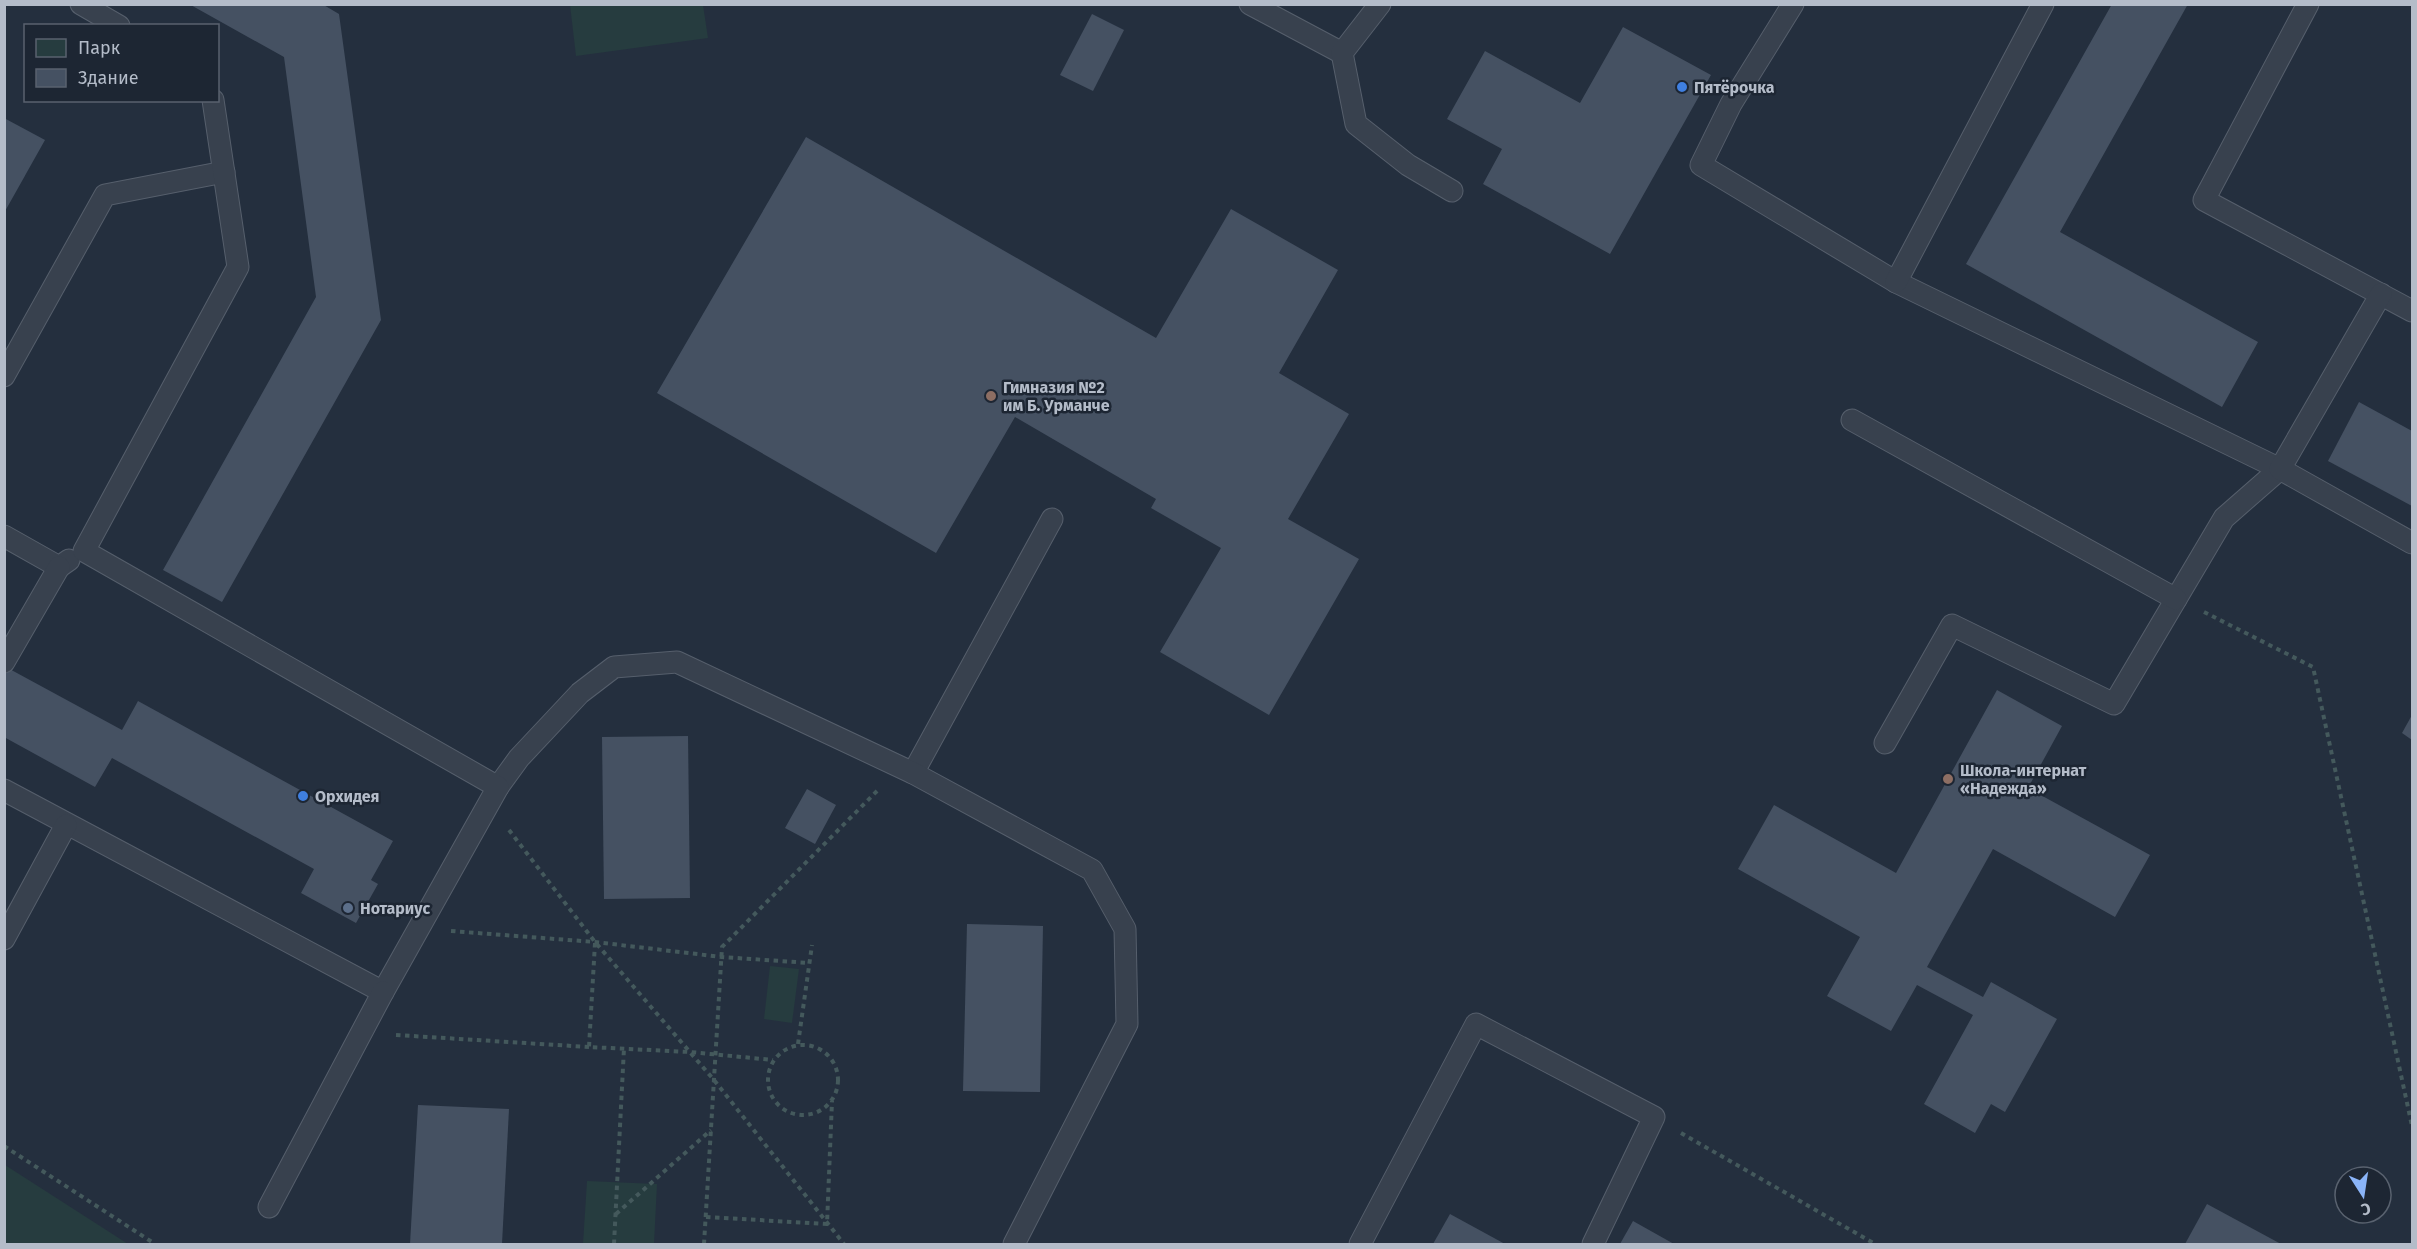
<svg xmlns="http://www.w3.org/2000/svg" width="2417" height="1249" font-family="'Fira Sans',sans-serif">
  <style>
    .green { fill: #263c3f }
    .building { fill: #455162 }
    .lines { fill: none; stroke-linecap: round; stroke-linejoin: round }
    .lane-casing { stroke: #565f6c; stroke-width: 23 }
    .path { stroke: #44595c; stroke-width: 4; stroke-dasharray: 4.5 4.5; stroke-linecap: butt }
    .lane { stroke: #38414e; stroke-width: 21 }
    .shop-dot { fill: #3f7fe0; stroke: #1d2633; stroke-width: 2 }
    .education-dot { fill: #8d6e63; stroke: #1d2633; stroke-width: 2 }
    .service-dot { fill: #5c6f8a; stroke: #1d2633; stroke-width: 2 }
    .labels { text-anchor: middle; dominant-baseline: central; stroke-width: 5; stroke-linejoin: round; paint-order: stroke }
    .poi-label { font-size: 16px; font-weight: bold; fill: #b4bcc9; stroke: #1d2633; text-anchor: start }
  </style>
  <rect width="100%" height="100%" fill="#242f3e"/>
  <g class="green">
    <path d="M570,5H703L708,38L576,56Z"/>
    <path d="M770,966L799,969L792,1023L764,1019Z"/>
    <path d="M5,1165L128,1244H5Z"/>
    <path d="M587,1181L657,1184L654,1244H583Z"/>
  </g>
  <g class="building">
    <path d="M189,4H322L339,14L381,320L222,602L163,570L316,297L284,57Z"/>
    <path d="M2112,4H2188L2060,232L2258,342L2222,407L1966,264Z"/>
    <path d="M1092,14L1124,30L1093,91L1060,75Z"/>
    <path d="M1623,27L1711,75L1610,254L1483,184L1502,149L1447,119L1485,51L1580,103Z"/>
    <path d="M4,118L45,140L4,213Z"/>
    <path d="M806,137L1156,338L1231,209L1338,270L1279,373L1349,414L1288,519L1359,559L1269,715L1160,652L1221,548L1151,508L1156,499L1015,417L936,553L657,393Z"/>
    <path d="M2359,402L2412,431V506L2328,461Z"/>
    <path d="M4,666L122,730L138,701L393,841L371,880L378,884L356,923L301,893L314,869L112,758L95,787L4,737Z"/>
    <path d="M1997,690L2062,726L2028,788L2150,855L2115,917L1993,849L1927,967L1983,997L1991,982L2057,1019L2005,1112L1991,1104L1975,1133L1924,1104L1973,1015L1917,985L1891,1031L1827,996L1860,937L1738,869L1774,805L1896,873Z"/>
    <path d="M2412,715V740L2402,733Z"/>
    <path d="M688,736L690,898L604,899L602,737Z"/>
    <path d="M807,789L836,805L815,844L785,828Z"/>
    <path d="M967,924L1043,926L1040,1092L963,1091Z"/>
    <path d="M418,1105L509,1109L502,1244H410Z"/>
    <path d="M2207,1204L2281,1244H2185Z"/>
    <path d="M1450,1214L1505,1244H1433Z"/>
    <path d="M1633,1221L1674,1244H1620Z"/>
  </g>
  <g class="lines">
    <defs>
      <g id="lane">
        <path d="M81,4L119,26"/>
        <path d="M1250,4L1342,53"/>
        <path d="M1380,4L1342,53L1356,124L1408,165L1452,191"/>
        <path d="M1793,4L1731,104L1701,165L1896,282L2280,469L2224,518L2114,704L1952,625L1885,743"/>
        <path d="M2308,4L2204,200L2412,311"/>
        <path d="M1896,282L2043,4"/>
        <path d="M2381,294L2280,469L2412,543"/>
        <path d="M4,376L105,195L224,172"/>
        <path d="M1852,420L2176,599"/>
        <path d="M4,536L59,567L69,560"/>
        <path d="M4,662L59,567"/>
        <path d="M913,773L1052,519"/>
        <path d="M498,787L519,758L580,693L614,667L677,662L913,773L1092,870L1125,929L1127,1024L1014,1244"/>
        <path d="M4,790L383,992L498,787L84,551L238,267L213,100"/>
        <path d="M4,939L66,825"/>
        <path d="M269,1207L383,992"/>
        <path d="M1360,1244L1476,1024L1654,1117L1593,1244"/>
      </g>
    </defs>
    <use href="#lane" class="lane-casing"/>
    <g class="path">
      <path d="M2204,612L2313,667L2412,1126"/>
      <path d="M509,830L595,942L714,1080L844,1244"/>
      <path d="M451,931L595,942L722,957L809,963"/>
      <path d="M595,943L589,1047L690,1052L773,1060"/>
      <path d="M396,1035L589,1047"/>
      <path d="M798,1044L812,945"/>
      <circle cx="803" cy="1080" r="35"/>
      <path d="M1681,1133L1875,1244"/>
      <path d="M4,1146L155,1244"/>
      <path d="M616,1214L711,1130"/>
      <path d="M706,1217L827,1224L832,1101"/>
      <path d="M614,1244L624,1048"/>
      <path d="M704,1244L722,947L879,789"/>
    </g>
    <use href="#lane" class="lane"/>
  </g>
  <g class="shop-dot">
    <circle cx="1682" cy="87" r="6"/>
    <circle cx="303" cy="796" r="6"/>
  </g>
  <g class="education-dot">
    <circle cx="991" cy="396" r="6"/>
    <circle cx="1948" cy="779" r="6"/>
  </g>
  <circle class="service-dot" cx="348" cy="908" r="6"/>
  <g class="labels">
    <g class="poi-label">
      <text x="1694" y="87">Пятёрочка</text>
      <text x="1003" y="387">Гимназия №2<tspan x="1003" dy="18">им Б. Урманче</tspan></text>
      <text x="1960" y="770">Школа-интернат<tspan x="1960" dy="18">«Надежда»</tspan></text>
      <text x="315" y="796">Орхидея</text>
      <text x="360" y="908">Нотариус</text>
    </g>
  </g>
  <rect width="2417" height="1249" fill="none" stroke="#b4bcc9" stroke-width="12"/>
  <rect x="24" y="24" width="195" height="78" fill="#1d2633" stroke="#59626f" stroke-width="1.5"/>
  <rect x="36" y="39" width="30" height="18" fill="#263c3f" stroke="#59626f" stroke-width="1.5"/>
  <text x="78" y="54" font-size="18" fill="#b4bcc9">Парк</text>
  <rect x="36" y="69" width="30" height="18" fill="#455162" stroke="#59626f" stroke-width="1.5"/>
  <text x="78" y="84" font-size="18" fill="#b4bcc9">Здание</text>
  <g transform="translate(2363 1195) rotate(168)"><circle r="28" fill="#1d2633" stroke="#59626f" stroke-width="1.5"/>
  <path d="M0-4.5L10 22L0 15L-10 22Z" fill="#8ab4f8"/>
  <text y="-9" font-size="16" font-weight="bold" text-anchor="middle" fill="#b4bcc9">С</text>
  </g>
</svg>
